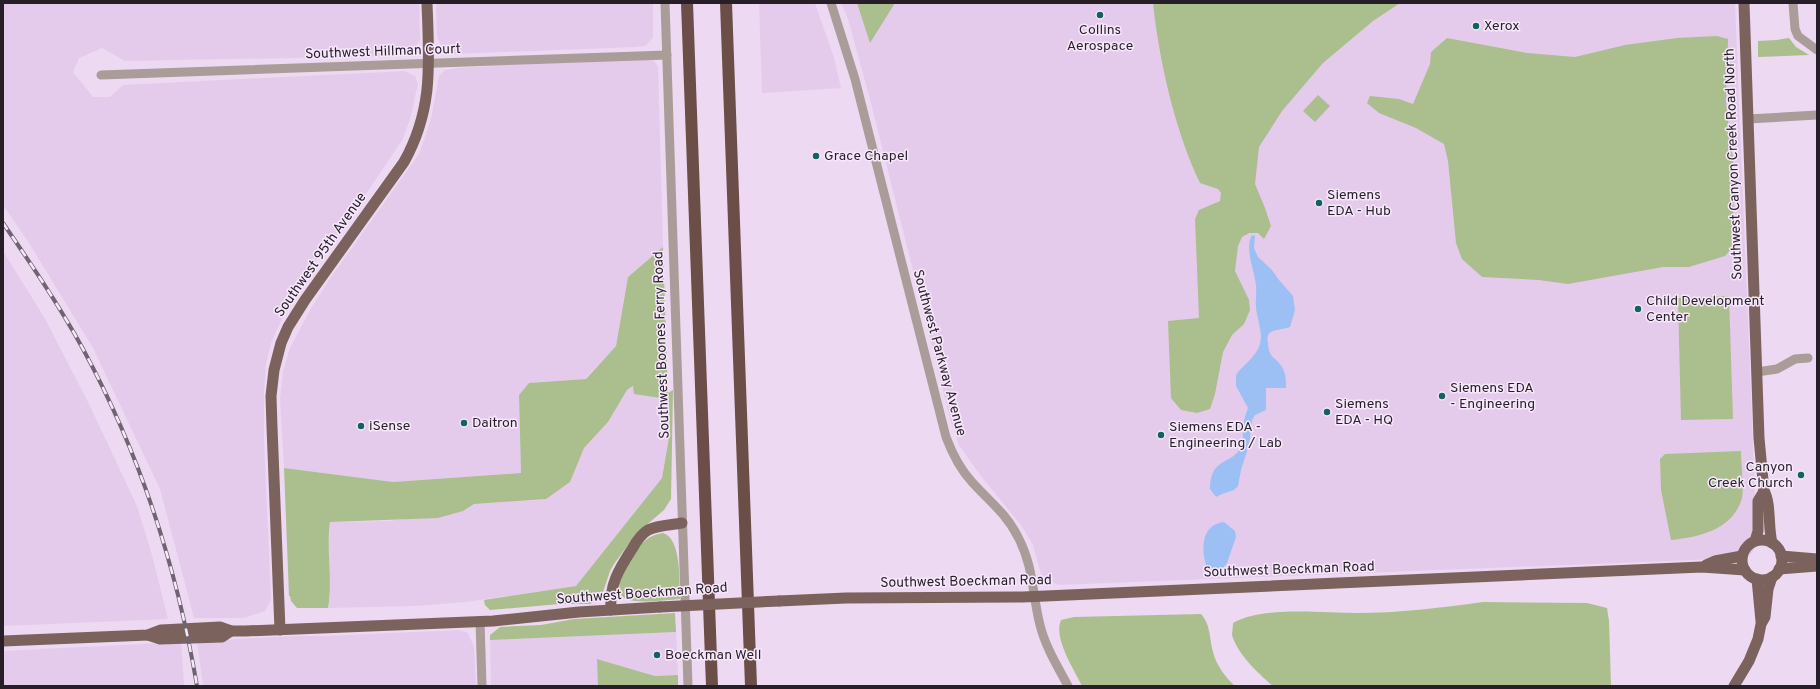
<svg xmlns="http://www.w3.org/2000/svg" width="1820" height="689" font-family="Overpass,sans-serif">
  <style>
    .built { fill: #e5cbeb }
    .green { fill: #aabe8e }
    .water { fill: #9cbff4 }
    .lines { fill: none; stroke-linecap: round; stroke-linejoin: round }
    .minor { stroke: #aa9c98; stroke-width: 9 }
    .major { stroke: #7c625c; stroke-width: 11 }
    .highway { stroke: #6b4e47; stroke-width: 12 }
    .rail-casing { stroke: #706473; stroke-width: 4 }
    .rail { stroke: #f8e8fc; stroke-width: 2.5; stroke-dasharray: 8; stroke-linecap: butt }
    .major-bridge { stroke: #7c625c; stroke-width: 11 }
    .poi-dot { fill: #12625f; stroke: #f8e8fc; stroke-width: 1.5 }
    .labels { text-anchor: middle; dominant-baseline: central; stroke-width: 3; stroke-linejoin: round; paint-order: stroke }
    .poi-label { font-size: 14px; fill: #261f28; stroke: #f8e8fc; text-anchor: start }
    .street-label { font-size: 14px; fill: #261f28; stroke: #f8e8fc }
  </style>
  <rect width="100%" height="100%" fill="#edd9f2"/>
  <g class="built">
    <path d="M3,3H419L420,40L412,53L397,56L125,61L102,48L79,58L73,72L93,97H110L123,85L404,71L415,76L418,84L410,119L403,139L349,219L307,272L287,308L271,343L266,364L264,393V439L271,600L265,611L244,618H194L160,489L93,348L29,243L3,205Z"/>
    <path d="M436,3H653V38L645,46L635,47L454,54L442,48L437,36Z"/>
    <path d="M759,3H815L834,58L841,88L762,93Z"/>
    <path d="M841,3H1735L1757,541L1752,553L1743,558L1059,585L1049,581L1041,574L1033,545L1021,525L980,475L959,445L951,422L871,103L848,19Z"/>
    <path d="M648,58L654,61L658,67L663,247L628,277L616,346L585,379L529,383L519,395L521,473L393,482L284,468L280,399L283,371L290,348L311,308L331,277L419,154L431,119L439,76L445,70L457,68Z"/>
    <path d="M3,251L44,317L88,402L137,506L152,555L168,619L3,626Z"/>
    <path d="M634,386L668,394L670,432L662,478L576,586L466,602L416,606L328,608L330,597L328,564L330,522L389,521L463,511L474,504L541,500L570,482L584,448L608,422L627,390Z"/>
    <path d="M459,630L468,633L474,647L476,686H203L197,641L296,636H325Z"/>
    <path d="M676,632L678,675L655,676L598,659V686H491L490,640Z"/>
    <path d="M181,642L184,686H3V651Z"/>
  </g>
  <g class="green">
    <path d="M857,3H895L870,43Z"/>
    <path d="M1153,3H1400L1373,21L1323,63L1282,111L1259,147L1255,184L1265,208L1271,226L1264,239L1258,233H1249L1242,237L1238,246L1235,271L1249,300L1250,310L1244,324L1232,335L1223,352L1215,394L1210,409L1197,413L1181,410L1171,398L1168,321L1199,318L1195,219L1199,210L1220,201L1221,193L1218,189L1200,183C1175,131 1159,60 1153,3Z"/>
    <path d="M1717,36L1728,39L1726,103L1733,159L1734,246L1725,256L1689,267H1663L1568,284L1539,280L1482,277L1462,259L1456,243L1448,161L1444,144L1416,128L1379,113L1367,103L1370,96L1399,99L1413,104L1430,64L1431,52L1447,38L1527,53L1575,57L1625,45L1677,38Z"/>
    <path d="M1789,38L1796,47L1809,55L1758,57V41L1777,40Z"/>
    <path d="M1318,95L1330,106L1315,122L1303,111Z"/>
    <path d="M663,247L668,393L673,390L671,499L664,510L636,534L614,564L610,571L601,598L590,604H560L490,610L485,605L484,600L576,586L662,478L670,432L668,394L661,398L634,394L633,386L627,390L608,422L584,448L570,482L546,499L474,504L463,511L438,518L330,522C326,550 333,581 328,608H297L291,601L290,596H289L284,468L393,482L521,473L519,395L529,383L586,379L616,346L628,277Z"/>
    <path d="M1729,296L1733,419L1681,420L1678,298Z"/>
    <path d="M1741,451C1741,463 1744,488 1742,498C1733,530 1699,537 1671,540L1661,490L1660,459L1665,454Z"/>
    <path d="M663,533C682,539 679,582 680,599C666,600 639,604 627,599C606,591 635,548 646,540C651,536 656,534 663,533Z"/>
    <path d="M1483,602L1587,603L1607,608L1609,621L1611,686H1273C1258,673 1238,655 1232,635C1232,632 1233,627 1233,623C1261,606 1322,613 1356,613C1399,613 1440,608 1483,602Z"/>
    <path d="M675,613L676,632L490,640V635L500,627L541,625L574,619Z"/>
    <path d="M1201,614C1211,625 1209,638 1213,652C1216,665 1226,678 1235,686H1082C1074,669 1053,638 1061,620L1074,617Z"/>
    <path d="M597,659L655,676L678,675V686H598Z"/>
  </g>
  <g class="water">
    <path d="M1252,235L1255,236L1254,248L1258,257L1272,270L1279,280L1293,296L1295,310L1290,327C1284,329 1277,329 1271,332C1267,334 1267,339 1268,343C1269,361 1277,356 1283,369C1286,375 1286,381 1286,388H1266V410L1255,415L1252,420L1249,445L1241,470L1238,486L1234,490L1222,494L1216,497L1210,489C1211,454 1233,468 1244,442C1241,431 1244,418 1248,408L1236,386V375C1242,366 1253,359 1258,349C1265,335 1257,321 1256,307C1255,300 1257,293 1256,286C1255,271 1244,249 1252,235Z"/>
    <path d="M1224,522L1235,531L1236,537L1227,563L1223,568L1211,573L1208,571C1201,553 1199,525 1224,522Z"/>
  </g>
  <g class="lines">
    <g class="minor">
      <path d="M665,3L688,686"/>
      <path d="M831,3L855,79L946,437C952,453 960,469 972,482C989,501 1006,513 1018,537C1034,567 1032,594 1040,625C1045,646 1058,667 1068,686"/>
      <path d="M1793,3L1795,29L1798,36L1817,50"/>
      <path d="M101,75L667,55"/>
      <path d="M1748,119L1817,115"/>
      <path d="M1757,372L1777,369L1795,359L1808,358"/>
      <path d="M480,621L482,686"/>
    </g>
    <g class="major">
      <path d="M1744,3L1759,438L1764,491C1771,502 1768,528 1772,543"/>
      <circle cx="1762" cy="560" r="20"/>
      <path d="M1755,541L1758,531V501L1764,491"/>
      <path d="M1781,556L1817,559"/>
      <path d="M1706,565L1715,561L1742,556"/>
      <path d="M1779,569L1817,566"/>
      <path d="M1757,579L1761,621"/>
      <path d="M779,601L846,598L1023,597L1702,567L1745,570"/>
      <path d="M611,610C609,585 619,569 632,549C636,542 641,534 648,530C658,525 671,525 682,523"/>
      <path d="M280,630L272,427L271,396L274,370L281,343L288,327L305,300L404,162C434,108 429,62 427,3"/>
      <path d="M148,635L160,639L222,637L231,631"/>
      <path d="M3,641L148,635L161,630L220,627L231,631H245L493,621L579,612L660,607"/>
      <path d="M1734,686L1749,661L1758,639L1761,624L1765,617L1768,589L1772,577"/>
    </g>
    <g class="highway">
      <path d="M687,3L712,686"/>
      <path d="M726,3L751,686"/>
    </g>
    <defs>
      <path id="rail" d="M3,223C31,264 59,305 83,349C140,454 177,568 197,686"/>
    </defs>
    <use href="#rail" class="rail-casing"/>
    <use href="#rail" class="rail"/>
    <path class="major-bridge" d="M660,607L779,601"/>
  </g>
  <g class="poi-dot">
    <circle cx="1100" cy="15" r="4"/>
    <circle cx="1476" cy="26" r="4"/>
    <circle cx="816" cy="156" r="4"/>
    <circle cx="1319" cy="203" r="4"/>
    <circle cx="1638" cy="309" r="4"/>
    <circle cx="1442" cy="396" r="4"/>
    <circle cx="1327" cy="412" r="4"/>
    <circle cx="464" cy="423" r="4"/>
    <circle cx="361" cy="426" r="4"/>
    <circle cx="1161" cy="435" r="4"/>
    <circle cx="1801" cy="475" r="4"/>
    <circle cx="657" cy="655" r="4"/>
  </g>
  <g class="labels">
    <g class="poi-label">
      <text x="1484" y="26">Xerox</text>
      <text x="1100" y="30" text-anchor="middle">Collins<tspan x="1100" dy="16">Aerospace</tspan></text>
      <text x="824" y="156">Grace Chapel</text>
      <text x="1327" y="195">Siemens<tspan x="1327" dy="16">EDA - Hub</tspan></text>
      <text x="1646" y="301">Child Development<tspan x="1646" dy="16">Center</tspan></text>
      <text x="1450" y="388">Siemens EDA<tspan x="1450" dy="16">- Engineering</tspan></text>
      <text x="1335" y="404">Siemens<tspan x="1335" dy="16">EDA - HQ</tspan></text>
      <text x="472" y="423">Daitron</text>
      <text x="369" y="426">iSense</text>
      <text x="1169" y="427">Siemens EDA -<tspan x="1169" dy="16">Engineering / Lab</tspan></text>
      <text x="1793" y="467" text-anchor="end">Canyon<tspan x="1793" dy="16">Creek Church</tspan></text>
      <text x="665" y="655">Boeckman Well</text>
    </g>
    <g class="street-label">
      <text transform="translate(383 52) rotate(-2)">Southwest Hillman Court</text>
      <text transform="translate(1734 164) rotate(-92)">Southwest Canyon Creek Road North</text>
      <text transform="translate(321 255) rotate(-55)">Southwest 95th Avenue</text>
      <text transform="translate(662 345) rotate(-92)">Southwest Boones Ferry Road</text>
      <text transform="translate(939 353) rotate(75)">Southwest Parkway Avenue</text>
      <text transform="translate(1289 570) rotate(-2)">Southwest Boeckman Road</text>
      <text transform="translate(966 582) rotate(-1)">Southwest Boeckman Road</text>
      <text transform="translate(642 594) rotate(-4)">Southwest Boeckman Road</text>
    </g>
  </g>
  <rect width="1820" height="689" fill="none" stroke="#261f28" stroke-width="8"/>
</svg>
